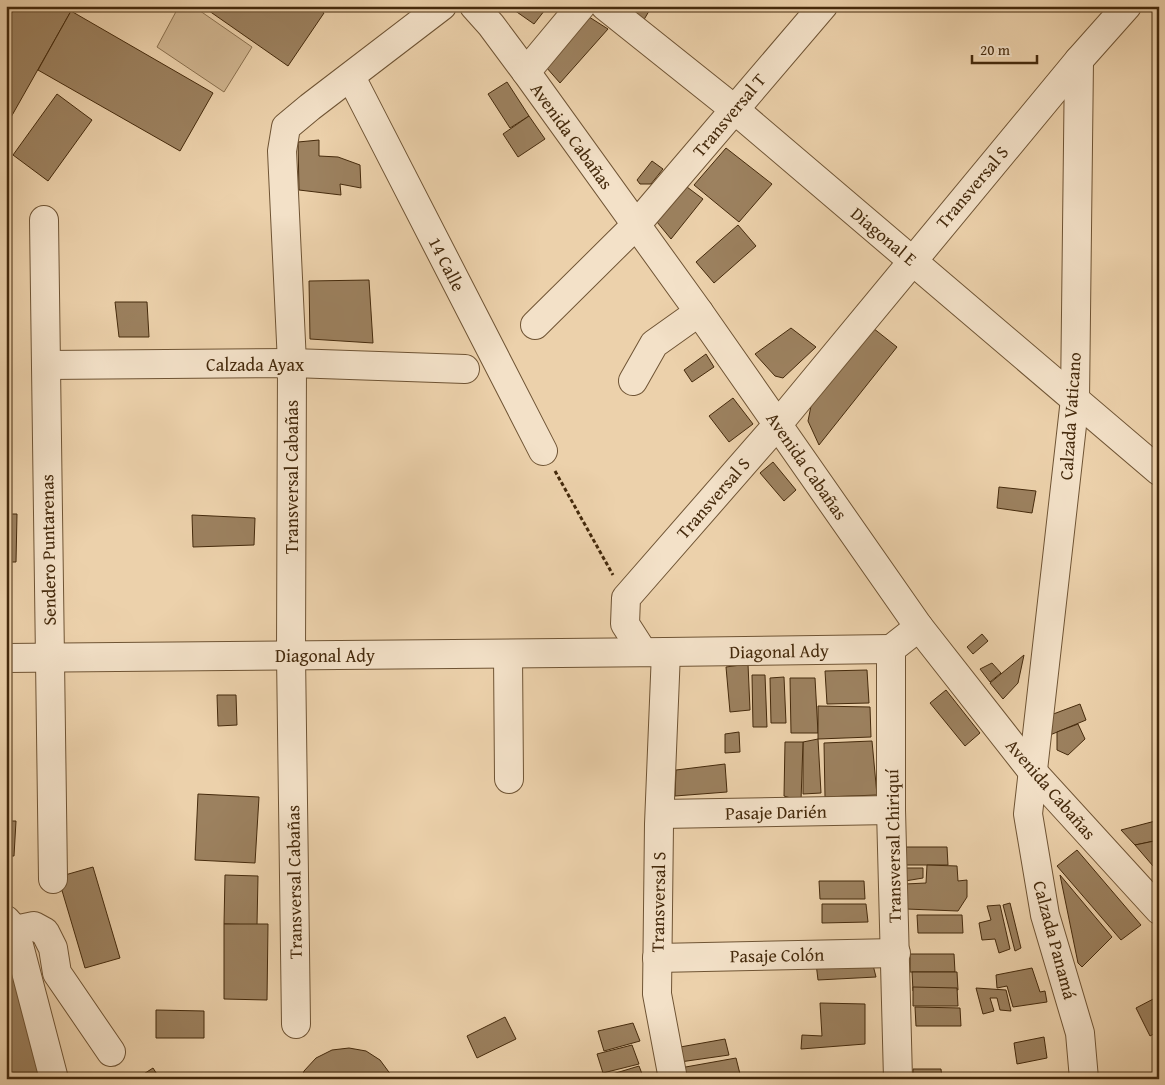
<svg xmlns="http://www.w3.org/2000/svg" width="1165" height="1085" font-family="'Gentium Book Plus',serif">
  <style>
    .green { fill: #d0b590; stroke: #8a704e }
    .building { fill: #9c815f; stroke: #452a0c }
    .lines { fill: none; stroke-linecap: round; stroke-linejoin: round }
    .minor-casing { stroke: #6f5434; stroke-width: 30 }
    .path { stroke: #452a0c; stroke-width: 3; stroke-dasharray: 4 2.5; stroke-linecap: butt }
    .minor { stroke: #f3e1c8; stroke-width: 28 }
    .labels { text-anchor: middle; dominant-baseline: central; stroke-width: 4.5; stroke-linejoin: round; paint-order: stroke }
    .street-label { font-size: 18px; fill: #452a0c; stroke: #f3e1c8 }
  </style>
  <rect width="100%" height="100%" fill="#ecd1ab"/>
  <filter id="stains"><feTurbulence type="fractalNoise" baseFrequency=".004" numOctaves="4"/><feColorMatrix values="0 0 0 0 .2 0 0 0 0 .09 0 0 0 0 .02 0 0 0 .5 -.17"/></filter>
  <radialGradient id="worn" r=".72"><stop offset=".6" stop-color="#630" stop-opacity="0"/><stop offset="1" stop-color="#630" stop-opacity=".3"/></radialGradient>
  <path class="green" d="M179,6H193L252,47L224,92L157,47Z"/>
  <g class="building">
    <path d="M6,6H62L71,11L6,126Z"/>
    <path d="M202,6H315L324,13L288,66Z"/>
    <path d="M516,6H548L534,24L514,10Z"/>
    <path d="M620,6H652L642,23Z"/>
    <path d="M71,11L213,93L180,151L38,70Z"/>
    <path d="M586,15L608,29L560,83L546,67Z"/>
    <path d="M507,82L529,116L510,128L488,94Z"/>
    <path d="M57,94L92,120L48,181L13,155Z"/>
    <path d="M529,116L545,139L518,157L503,134Z"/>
    <path d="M319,140V156L338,157L360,165L361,188L340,184L341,195L299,190L298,142Z"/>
    <path d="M726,148L772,184L739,222L694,185Z"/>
    <path d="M652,161L663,169L651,184H640L637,180Z"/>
    <path d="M687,187L703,199L671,239L657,222Z"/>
    <path d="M738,225L756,246L714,283L696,262Z"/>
    <path d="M369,280L373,343L310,339L309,281Z"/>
    <path d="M115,302H147L149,337H119Z"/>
    <path d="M791,328L816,347L783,378L775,376L755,354Z"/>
    <path d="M873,328L897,347L819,445L808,421L811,406Z"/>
    <path d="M706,354L714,367L692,382L684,370Z"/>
    <path d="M733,398L753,424L729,442L709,416Z"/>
    <path d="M773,462L796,490L784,501L760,473Z"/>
    <path d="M999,487L1036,491L1032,513L997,508Z"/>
    <path d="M6,514H17L16,562H6Z"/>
    <path d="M192,515L255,518L254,545L193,547Z"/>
    <path d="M982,634L988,641L973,654L967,647Z"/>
    <path d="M1024,655L1018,683L1003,699L990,683Z"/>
    <path d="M992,663L1001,673L990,682L980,669Z"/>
    <path d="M748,664L750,710L730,712L726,667Z"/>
    <path d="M867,670L869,703L827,704L825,671Z"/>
    <path d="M752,675H765L767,727H753Z"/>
    <path d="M784,677L786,723H771L770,678Z"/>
    <path d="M790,678H815L818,733H791Z"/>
    <path d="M946,690L980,733L965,746L930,703Z"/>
    <path d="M217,695H236L237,725L218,726Z"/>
    <path d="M1080,704L1086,720L1050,735L1048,716Z"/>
    <path d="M818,706L870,707L871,737L818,739Z"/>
    <path d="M1078,724L1085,739L1068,755L1057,750V732Z"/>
    <path d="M739,732L740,752L725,753V734Z"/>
    <path d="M818,739L821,793L803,794V742Z"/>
    <path d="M872,741L877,795L825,797L824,743Z"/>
    <path d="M785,742H803L801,801L784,796Z"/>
    <path d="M725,764L727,792L675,796L676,770Z"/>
    <path d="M198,794L259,797L255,863L195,860Z"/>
    <path d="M1159,820V840L1135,845L1121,830Z"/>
    <path d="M6,821H16L14,856H6Z"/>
    <path d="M1159,840V873L1135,845Z"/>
    <path d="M903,847H947L948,865H903Z"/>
    <path d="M1077,850L1141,925L1121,940L1057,866Z"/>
    <path d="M927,865L957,866L958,881L967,880V897L958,911L906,909L905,884L926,883Z"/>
    <path d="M93,867L120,958L85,968L58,877Z"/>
    <path d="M905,868H923V878L905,881Z"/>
    <path d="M225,875L258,876L257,925L224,924Z"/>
    <path d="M1060,875L1112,937L1082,967L1078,963Z"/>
    <path d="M819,881H864L865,899H820Z"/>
    <path d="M1010,903L1021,948L1015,951L1003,905Z"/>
    <path d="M822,904H866L868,922L822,923Z"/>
    <path d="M1000,905L1010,949L999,953L995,939L982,940L979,923L991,920L987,906Z"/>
    <path d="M917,915H962L963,933H918Z"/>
    <path d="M224,924H268L267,1000L224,999Z"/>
    <path d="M6,948L40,1079H6Z"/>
    <path d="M910,954H954L955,972H910Z"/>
    <path d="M872,961L876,977L818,980L816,963Z"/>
    <path d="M1032,968L1040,992L1045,991L1047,1002L1013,1007L1007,986L997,988L996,975Z"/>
    <path d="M912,972H957L958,990L913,991Z"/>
    <path d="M913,987L957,988L958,1006H913Z"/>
    <path d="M976,988L1006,990L1011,1011L1000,1010L997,998H990L994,1011L983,1014Z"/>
    <path d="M1159,996V1031L1150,1036L1136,1008Z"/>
    <path d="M820,1003L865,1004V1044L801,1049L802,1035L822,1036Z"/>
    <path d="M915,1007L960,1008L961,1026H916Z"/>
    <path d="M156,1010L204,1011V1038H156Z"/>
    <path d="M505,1017L516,1039L477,1058L467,1036Z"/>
    <path d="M633,1023L640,1041L604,1051L598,1031Z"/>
    <path d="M1044,1037L1047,1058L1017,1064L1014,1043Z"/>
    <path d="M725,1039L729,1055L673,1063L669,1049Z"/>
    <path d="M632,1045L639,1064L603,1073L597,1054Z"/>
    <path d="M349,1048L366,1051L380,1060L394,1079H301L304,1071L316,1058L332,1050Z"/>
    <path d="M736,1058L740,1074L706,1079H683L680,1068Z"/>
    <path d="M639,1066L644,1079H596Z"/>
    <path d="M153,1068L160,1079H136Z"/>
    <path d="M913,1069H941L942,1079H913Z"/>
  </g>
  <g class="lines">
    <defs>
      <g id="minor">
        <path d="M474,6L491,25L526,72L699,312L919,627L1032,771L1159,910"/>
        <path d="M605,6L734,109L1159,471"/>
        <path d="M1079,60L1075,399L1028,814L1045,915L1080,1033L1084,1079"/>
        <path d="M526,72L581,6"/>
        <path d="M351,77L543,451"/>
        <path d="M44,220L53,879"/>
        <path d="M535,325L636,225L823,6"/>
        <path d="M46,365L292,363L465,369"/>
        <path d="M633,381L654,344L699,312"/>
        <path d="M643,652L625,624L626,598L778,424L1079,60L1127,6"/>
        <path d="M666,652L891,649"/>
        <path d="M508,655L509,779"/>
        <path d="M6,658L666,652L659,824L657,994L673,1079"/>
        <path d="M660,814L891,810"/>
        <path d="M6,920L15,930L54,1079"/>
        <path d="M15,930L34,926L45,932L53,948L57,973L111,1052"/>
        <path d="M657,958L896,953"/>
        <path d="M296,1024L291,655L292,363L282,151L286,127L310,107L442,6"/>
        <path d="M898,1079L891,810V649L919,627"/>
      </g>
    </defs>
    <use href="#minor" class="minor-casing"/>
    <path class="path" d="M555,471L613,575"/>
    <use href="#minor" class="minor"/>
  </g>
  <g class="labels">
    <g class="street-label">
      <text transform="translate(729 115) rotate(-50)">Transversal T</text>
      <text transform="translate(572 136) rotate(54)">Avenida Cabañas</text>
      <text transform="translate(972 187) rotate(-50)">Transversal S</text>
      <text transform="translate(884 236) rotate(40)">Diagonal E</text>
      <text transform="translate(447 264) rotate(63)">14 Calle</text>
      <text x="255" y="364">Calzada Ayax</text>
      <text transform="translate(1070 416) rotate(-86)">Calzada Vaticano</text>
      <text transform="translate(807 466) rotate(55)">Avenida Cabañas</text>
      <text transform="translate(291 477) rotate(-90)">Transversal Cabañas</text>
      <text transform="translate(713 498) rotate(-49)">Transversal S</text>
      <text transform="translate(48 550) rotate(-91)">Sendero Puntarenas</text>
      <text transform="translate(779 651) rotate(-1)">Diagonal Ady</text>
      <text x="325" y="655">Diagonal Ady</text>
      <text transform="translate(1051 789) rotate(49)">Avenida Cabañas</text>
      <text transform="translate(776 812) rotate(-1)">Pasaje Darién</text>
      <text transform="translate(893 846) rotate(-91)">Transversal Chiriquí</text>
      <text transform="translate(294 882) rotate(-91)">Transversal Cabañas</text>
      <text transform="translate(658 902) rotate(-89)">Transversal S</text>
      <text transform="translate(1055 940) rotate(75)">Calzada Panamá</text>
      <text transform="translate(777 955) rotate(-1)">Pasaje Colón</text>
    </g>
  </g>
  <rect width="1165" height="1085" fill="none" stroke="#ecd1ab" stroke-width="25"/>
  <rect x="8" y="8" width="1150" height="1070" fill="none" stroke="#452a0c" stroke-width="2.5"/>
  <rect x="12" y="12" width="1140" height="1060" fill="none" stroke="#452a0c"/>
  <path d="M972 55v8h65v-8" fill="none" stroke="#452a0c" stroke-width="2.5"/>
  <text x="980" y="55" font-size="15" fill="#452a0c" stroke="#f3e1c8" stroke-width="4" paint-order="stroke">20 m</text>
  <rect width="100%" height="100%" filter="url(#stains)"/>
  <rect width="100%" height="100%" fill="url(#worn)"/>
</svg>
